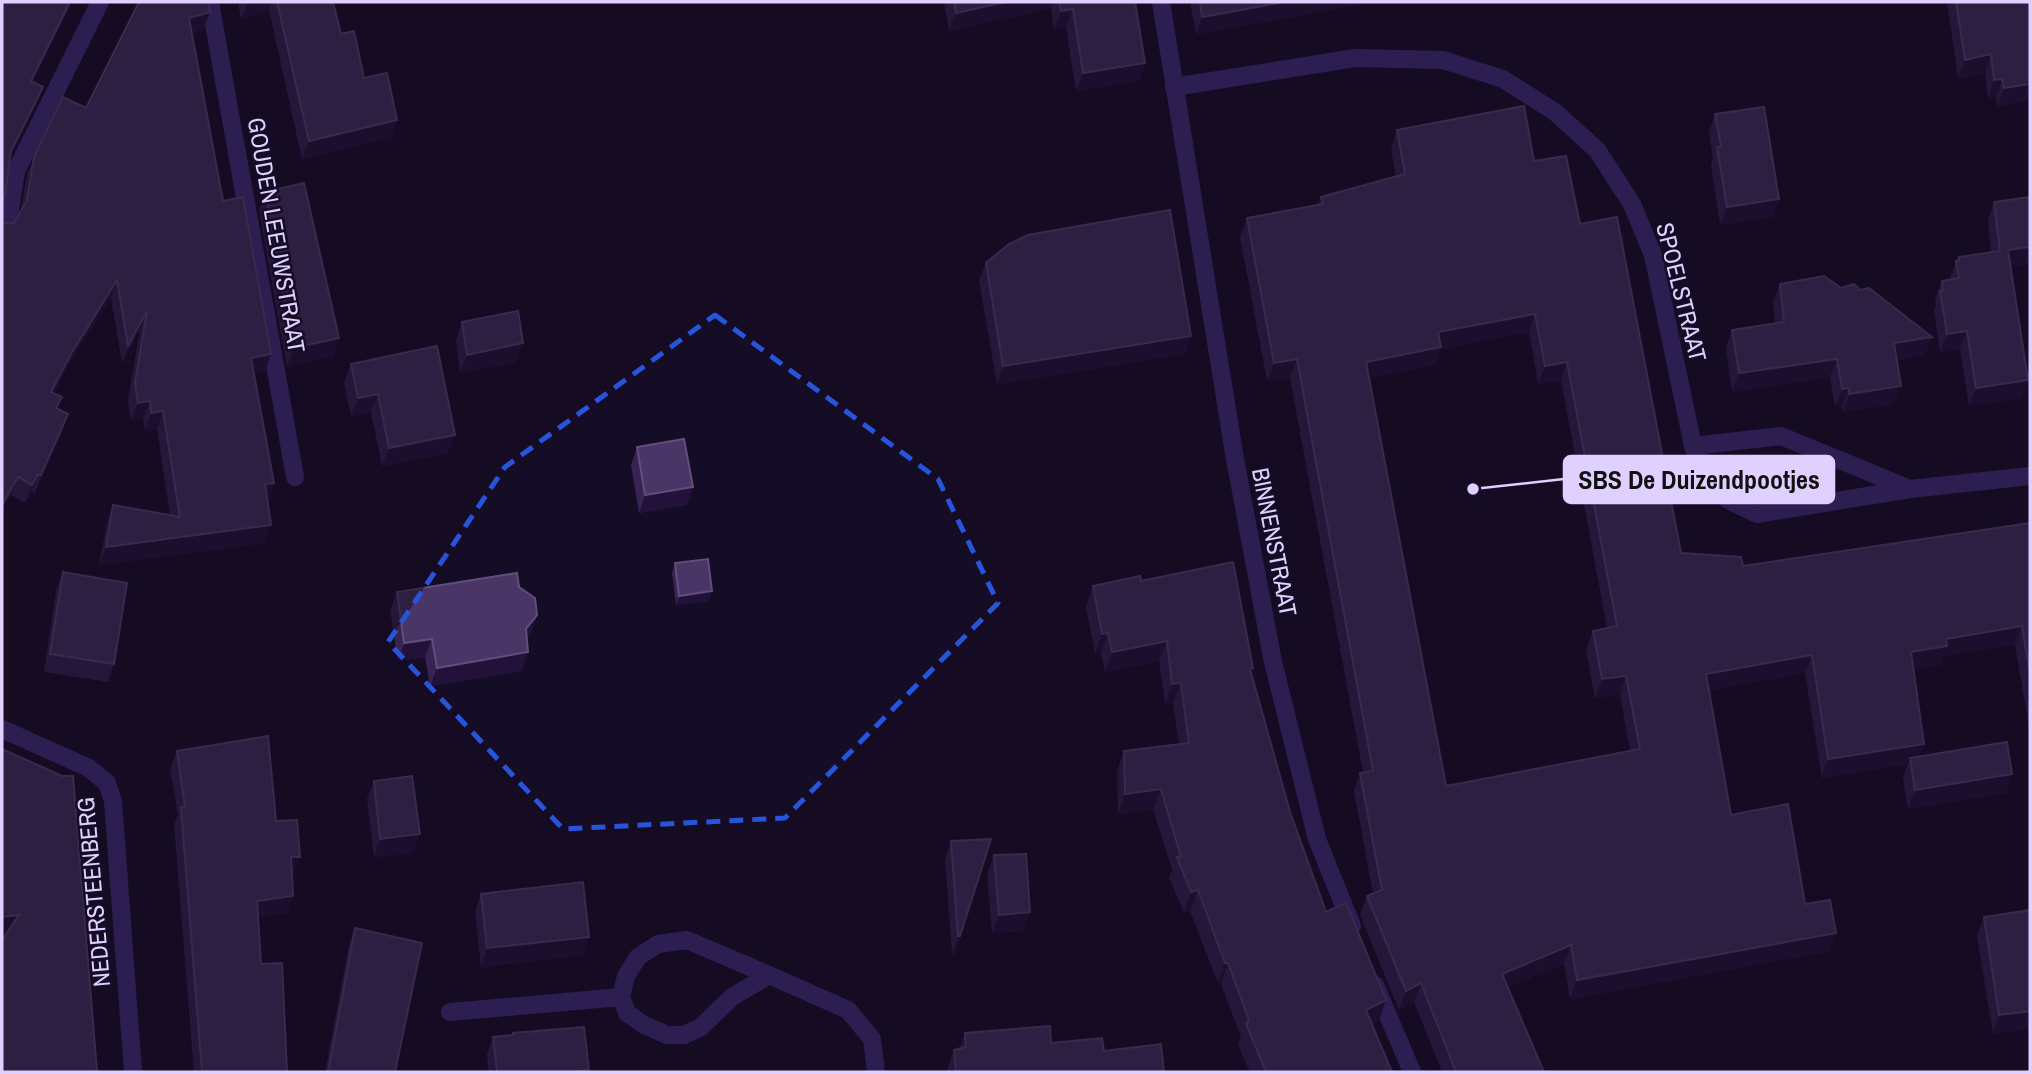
<svg xmlns="http://www.w3.org/2000/svg" width="2032" height="1074" font-family="'Archivo Narrow',sans-serif">
  <style>
    .lines { fill: none; stroke-linecap: round; stroke-linejoin: round }
    .minor { stroke: #483388; stroke-width: 18 }
    .wall { fill: #382354; fill-rule: evenodd }
    .shaded-wall { fill: #221239 }
    .building { fill: #4a3666; stroke: #614e7e; stroke-width: 2; fill-rule: evenodd }
    .marked { fill: none; stroke: #2754da; stroke-width: 5; stroke-dasharray: 14 9; stroke-linejoin: round }
    .labels { text-anchor: middle; dominant-baseline: central; stroke-width: 5; stroke-linejoin: round; paint-order: stroke }
    .street-label { font-size: 24px; fill: #dfd0ff; stroke: #150c25 }
    .leader { fill: none; stroke: #dfd0ff; stroke-width: 2.5 }
    .callout-dot { fill: #dfd0ff; stroke: #150c25; stroke-width: 2.5 }
    .callout { fill: #dfd0ff; stroke: #dfd0ff; stroke-width: 2.5 }
    .callout-label { font-size: 26px; text-anchor: middle; font-weight: bold; fill: #111 }
  </style>
  <rect width="100%" height="100%" fill="#150c25"/>
  <g class="lines">
    <g class="minor">
      <path d="M210,2L295,477"/>
      <path d="M1161,2L1235,459L1273,662L1317,839L1352,926"/>
      <path d="M1174,87L1355,58L1443,60L1503,79L1555,112L1597,150L1632,204L1653,255L1693,446L1705,476L1728,500L1757,514L1910,489L2030,476"/>
      <path d="M2,231L9,216L16,171L100,2"/>
      <path d="M1693,446L1781,436L1910,489"/>
      <path d="M2,729L89,768L107,783L113,801L133,1072"/>
      <path d="M769,975L732,997L701,1027L684,1035H667L644,1025L627,1013L621,997L626,976L638,957L658,944L687,940L769,975L848,1010L872,1039L876,1072"/>
      <path d="M1375,985L1412,1072"/>
      <path d="M450,1012L621,997"/>
    </g>
  </g>
  <g class="wall">
    <path d="M139,2L203,30L192,33L223,201L271,354L265,371L254,374L274,483L268,500L264,543L99,565L107,523L113,505L170,515L157,429L145,431L143,419L131,420L128,401L140,329L122,363L111,298L64,372L54,393L57,409L68,414L62,432L35,493L31,492L25,503L11,495L3,223H14L21,210L27,174L34,157L86,108Z"/>
    <path d="M238,2H333L341,34L364,78L397,120L391,138L302,159L269,10L241,19Z"/>
    <path d="M944,2H1135L1145,63L1139,81L1076,91L1066,27L1054,30L1051,8L949,31Z"/>
    <path d="M1190,2H1375L1196,34Z"/>
    <path d="M1947,2H2030L2028,101L1997,106L1996,97L1988,98L1985,73L1958,78Z"/>
    <path d="M1715,114L1779,199L1772,217L1720,225L1711,165L1713,159L1709,133Z"/>
    <path d="M1397,130L1534,161L1580,224L1681,553L1743,566L2030,523V732L2015,644L1943,656L1940,665L1913,669L1924,744L1919,757L2006,793L1908,809L1903,777L1908,764L1822,778L1805,673L1709,690L1731,815L1805,904L1830,951L1570,999L1564,964L1508,987L1544,1072H1442L1414,1002L1399,1010L1360,915L1367,896L1373,894L1354,791L1360,773L1363,772L1290,378L1267,381L1240,237L1247,218L1318,205L1321,197L1396,177L1391,149ZM1529,332L1538,384L1561,380L1607,628L1593,631L1586,650L1595,698L1620,694L1630,751L1446,786L1369,378L1435,365L1440,349Z"/>
    <path d="M265,192L339,338L333,356L287,367L259,210Z"/>
    <path d="M1994,202L2011,267L2028,380L2021,398L1969,406L1960,349L1940,352L1934,310L1936,305L1935,299L1942,281L1950,279L1956,261L1958,260L1959,257L1991,252L1988,220Z"/>
    <path d="M986,263L1185,354L997,384L979,281Z"/>
    <path d="M1780,284L1841,288L1860,290L1932,337L1925,355L1896,360L1894,404L1843,412L1842,407H1835L1830,377L1732,392L1726,348L1732,330L1775,323L1773,302Z"/>
    <path d="M462,322L517,362L460,373L456,340Z"/>
    <path d="M351,364L448,453L382,466L371,412L351,416L344,382Z"/>
    <path d="M637,447L693,487L686,505L639,513L631,465Z"/>
    <path d="M675,563L709,601L676,605L672,573Z"/>
    <path d="M63,572L114,664L108,682L44,672L56,591Z"/>
    <path d="M1141,581L1251,673L1290,812L1326,912L1386,1000L1379,1020L1372,1024L1392,1072H1250L1238,1045L1241,1037L1221,984L1218,983L1190,911L1184,912L1169,878L1172,870L1153,809L1118,814L1117,771L1124,751L1179,744L1173,703L1165,704L1159,661L1105,672L1101,654H1095L1086,606L1093,586Z"/>
    <path d="M519,587L537,615L531,633L527,638L522,671L430,686L425,657L398,661L390,610L397,592Z"/>
    <path d="M177,751L276,821L293,874H292L293,896L287,913L258,917L261,964L287,1072H194L174,825L178,815L170,769Z"/>
    <path d="M374,781L413,853L374,857L367,799Z"/>
    <path d="M991,839L954,955L952,954L945,859L951,841Z"/>
    <path d="M994,855L1030,912L1023,931L992,933L987,874Z"/>
    <path d="M481,894L589,937L583,955L481,967L475,912Z"/>
    <path d="M2030,910V1028L1993,1034L1977,936L1984,917Z"/>
    <path d="M355,928L395,1072H325L349,945Z"/>
    <path d="M513,1033L589,1070L588,1072H488L487,1054L493,1037L512,1035Z"/>
    <path d="M965,1033L1104,1051L1164,1072H947V1070L954,1050L959,1049Z"/>
  </g>
  <g class="shaded-wall">
    <path d="M71,2L66,16L24,99L31,81Z"/>
    <path d="M248,2H272L269,10L241,19Z"/>
    <path d="M1005,2H1053L1051,8L949,31L956,13Z"/>
    <path d="M1284,2H1375L1196,34L1202,17Z"/>
    <path d="M1073,9L1066,27L1054,30L1061,11Z"/>
    <path d="M210,12L203,30L183,36L189,18Z"/>
    <path d="M1991,54L1985,73L1958,78L1965,60Z"/>
    <path d="M1145,63L1139,81L1076,91L1083,73Z"/>
    <path d="M2002,79L1996,97L1988,98L1994,80Z"/>
    <path d="M2030,81V96L2028,101L1997,106L2004,88Z"/>
    <path d="M43,87L36,105L5,169L11,151Z"/>
    <path d="M397,120L391,138L302,159L309,141Z"/>
    <path d="M1779,199L1772,217L1720,225L1727,207Z"/>
    <path d="M2030,247V264L2001,268L2008,250Z"/>
    <path d="M117,280L111,298L64,372L45,410L51,392L71,354Z"/>
    <path d="M147,311L140,329L122,363L128,346Z"/>
    <path d="M1535,314L1529,332L1440,349L1435,365L1360,380L1366,362L1438,332Z"/>
    <path d="M1967,331L1960,349L1940,352L1947,334Z"/>
    <path d="M1191,336L1185,354L997,384L1003,366Z"/>
    <path d="M1932,337L1925,355L1887,361L1894,343Z"/>
    <path d="M339,338L333,356L287,367L293,348Z"/>
    <path d="M523,343L517,362L460,373L467,355Z"/>
    <path d="M271,354L265,371L245,376L251,358Z"/>
    <path d="M1297,359L1290,378L1267,381L1274,363Z"/>
    <path d="M1837,359L1830,377L1732,392L1739,373Z"/>
    <path d="M1567,362L1561,380L1538,384L1545,366Z"/>
    <path d="M2028,380L2021,398L1969,406L1976,388Z"/>
    <path d="M1901,386L1894,404L1843,412L1849,394Z"/>
    <path d="M1849,388L1842,407H1835L1842,389Z"/>
    <path d="M378,394L371,412L351,416L358,398Z"/>
    <path d="M150,401L143,419L131,420L138,403Z"/>
    <path d="M163,411L157,429L145,431L151,413Z"/>
    <path d="M68,414L62,432L35,493L41,475Z"/>
    <path d="M455,435L448,453L382,466L389,448Z"/>
    <path d="M38,474L31,492L25,503L32,485Z"/>
    <path d="M18,477L11,495L2,511V505Z"/>
    <path d="M274,483L267,501L265,484Z"/>
    <path d="M693,487L686,505L639,513L645,495Z"/>
    <path d="M271,525L264,543L99,565L106,547Z"/>
    <path d="M712,591L709,601L676,605L679,596Z"/>
    <path d="M537,615L531,633L519,647L526,629Z"/>
    <path d="M2022,626L2015,644L1943,656L1940,665L1904,670L1911,652L1946,639Z"/>
    <path d="M1108,633L1101,654H1095L1102,634Z"/>
    <path d="M432,639L425,657L398,661L404,643Z"/>
    <path d="M1167,641L1159,661L1105,672L1112,652Z"/>
    <path d="M528,652L522,671L430,686L437,668Z"/>
    <path d="M1812,655L1805,673L1699,692L1706,674Z"/>
    <path d="M1626,676L1620,694L1595,698L1602,679Z"/>
    <path d="M1181,683L1173,703L1165,704L1172,684Z"/>
    <path d="M1924,744L1917,762L1910,758L1908,764L1822,778L1828,759Z"/>
    <path d="M2012,774L2006,793L1908,809L1915,790Z"/>
    <path d="M1161,789L1153,809L1118,814L1125,794Z"/>
    <path d="M420,834L413,853L374,857L380,839Z"/>
    <path d="M291,857H300L293,874L284,875Z"/>
    <path d="M1198,890L1190,911L1184,912L1191,892Z"/>
    <path d="M293,896L287,913L251,918L257,901Z"/>
    <path d="M1030,912L1023,931L992,933L999,915Z"/>
    <path d="M19,915L13,932L2,934V917Z"/>
    <path d="M1836,933L1830,951L1570,999L1577,980Z"/>
    <path d="M958,936H960L954,955L952,954Z"/>
    <path d="M589,937L583,955L481,967L487,948Z"/>
    <path d="M1571,945L1564,964L1496,992L1502,974Z"/>
    <path d="M1225,963H1228L1221,984L1218,983Z"/>
    <path d="M1421,983L1414,1002L1399,1010L1406,991Z"/>
    <path d="M1386,1000L1379,1020L1359,1030L1366,1010Z"/>
    <path d="M2030,1011V1028L1993,1034L1999,1015Z"/>
  </g>
  <g class="building">
    <path d="M2,2H70L31,81L43,87L11,151L5,195L2,202Z"/>
    <path d="M139,2H208L210,12L189,18L223,201L243,197L271,354L251,358L274,483L265,484L271,525L106,547L113,505L180,517L163,411L151,413L150,401L138,403L135,383L147,311L128,346L117,280L71,354L51,392L62,397L56,408L68,414L41,475L38,474L32,485L18,477L2,505V221L3,223H14L27,200L34,157L63,97L86,108Z"/>
    <path d="M277,2H333L341,34L354,31L364,78L387,73L397,120L309,141Z"/>
    <path d="M954,2H1005L956,13Z"/>
    <path d="M1059,2H1135L1145,63L1083,73L1073,9L1061,11Z"/>
    <path d="M1200,2H1284L1202,17Z"/>
    <path d="M1956,2H2030V84L2004,88L2002,79L1994,80L1991,54L1965,60Z"/>
    <path d="M1524,106L1534,161L1566,156L1580,224L1617,217L1681,553L1741,557L1743,566L2030,523V674L2022,626L1946,639L1947,646L1911,652L1924,744L1828,759L1812,655L1706,674L1731,815L1788,804L1805,904L1830,900L1836,933L1577,980L1571,945L1502,974L1544,1072H1456L1421,983L1406,991L1367,896L1382,890L1360,773L1373,771L1297,359L1274,363L1247,218L1323,204L1321,197L1405,174L1397,130ZM1535,314L1545,366L1567,362L1617,626L1593,631L1602,679L1626,676L1640,749L1446,786L1366,362L1441,347L1438,332Z"/>
    <path d="M1764,107L1779,199L1727,207L1717,147L1721,146L1715,114Z"/>
    <path d="M304,183L339,338L293,348L265,192Z"/>
    <path d="M2030,197V247L2008,250L2028,380L1976,388L1967,331L1947,334L1940,291H1943L1942,281L1959,278L1956,261L1959,260V257L2000,251L1994,202Z"/>
    <path d="M1170,210L1191,336L1003,366L986,263L1009,244L1028,235Z"/>
    <path d="M1824,276L1841,288L1854,284L1860,290L1869,288L1932,337L1894,343L1901,386L1849,394V388L1842,389L1837,359L1739,373L1732,330L1784,322L1780,284Z"/>
    <path d="M518,311L523,343L467,355L462,322Z"/>
    <path d="M437,346L455,435L389,448L378,394L358,398L351,364Z"/>
    <path d="M684,439L693,487L645,495L637,447Z"/>
    <path d="M708,559L712,591L679,596L675,563Z"/>
    <path d="M1233,562L1253,668L1250,669L1290,812L1326,912L1346,903L1386,1000L1366,1010L1392,1072H1266L1246,1024L1249,1020L1228,963H1225L1198,890L1191,892L1177,857H1181L1161,789L1125,794L1124,751L1189,743L1181,683L1172,684L1167,641L1112,652L1108,633L1102,634L1093,586L1140,576L1141,581Z"/>
    <path d="M63,572L127,583L114,664L50,654Z"/>
    <path d="M517,573L519,587L535,598L537,615L526,629L528,652L437,668L432,639L404,643L397,592Z"/>
    <path d="M268,736L276,821L297,820L300,857H291L293,896L257,901L261,964L282,963L287,1072H202L181,807H185L177,751Z"/>
    <path d="M2007,742L2012,774L1915,790L1910,758Z"/>
    <path d="M2,749L62,776H73L97,1072H2V940L19,915L2,917Z"/>
    <path d="M412,776L420,834L380,839L374,781Z"/>
    <path d="M991,839L960,936H958L951,841Z"/>
    <path d="M1026,854L1030,912L999,915L994,855Z"/>
    <path d="M583,882L589,937L487,948L481,894Z"/>
    <path d="M2030,910V1011L1999,1015L1984,917Z"/>
    <path d="M355,928L422,943L395,1072H328Z"/>
    <path d="M1050,1026L1051,1043L1102,1038L1104,1051L1161,1044L1164,1072H956L954,1050L966,1047L965,1033Z"/>
    <path d="M584,1027L589,1070L571,1072H497L493,1037L513,1035V1033Z"/>
  </g>
  <path d="M0 0H2032V1074H0ZM715,315L938,479L998,603L785,818L563,829L388,642L505,467Z" fill="#150c25" fill-opacity=".55" fill-rule="evenodd"/>
  <path class="marked" d="M715,315L938,479L998,603L785,818L563,829L388,642L505,467Z"/>
  <g class="labels">
    <g class="street-label">
      <text transform="translate(277 235) rotate(80)">GOUDEN LEEUWSTRAAT</text>
      <text transform="translate(1682 292) rotate(76)">SPOELSTRAAT</text>
      <text transform="translate(1275 542) rotate(79)">BINNENSTRAAT</text>
      <text transform="translate(93 892) rotate(-95)">NEDERSTEENBERG</text>
    </g>
  </g>
  <path class="leader" d="M1473 489L1564 479"/>
  <circle class="callout-dot" cx="1473" cy="489" r="7"/>
  <rect class="callout" x="1564" y="456" width="270" height="47" rx="7"/>
  <g class="callout-label">
    <text x="1699" y="489">SBS De Duizendpootjes</text>
  </g>
  <rect width="2032" height="1074" fill="none" stroke="#dfd0ff" stroke-width="7"/>
</svg>
